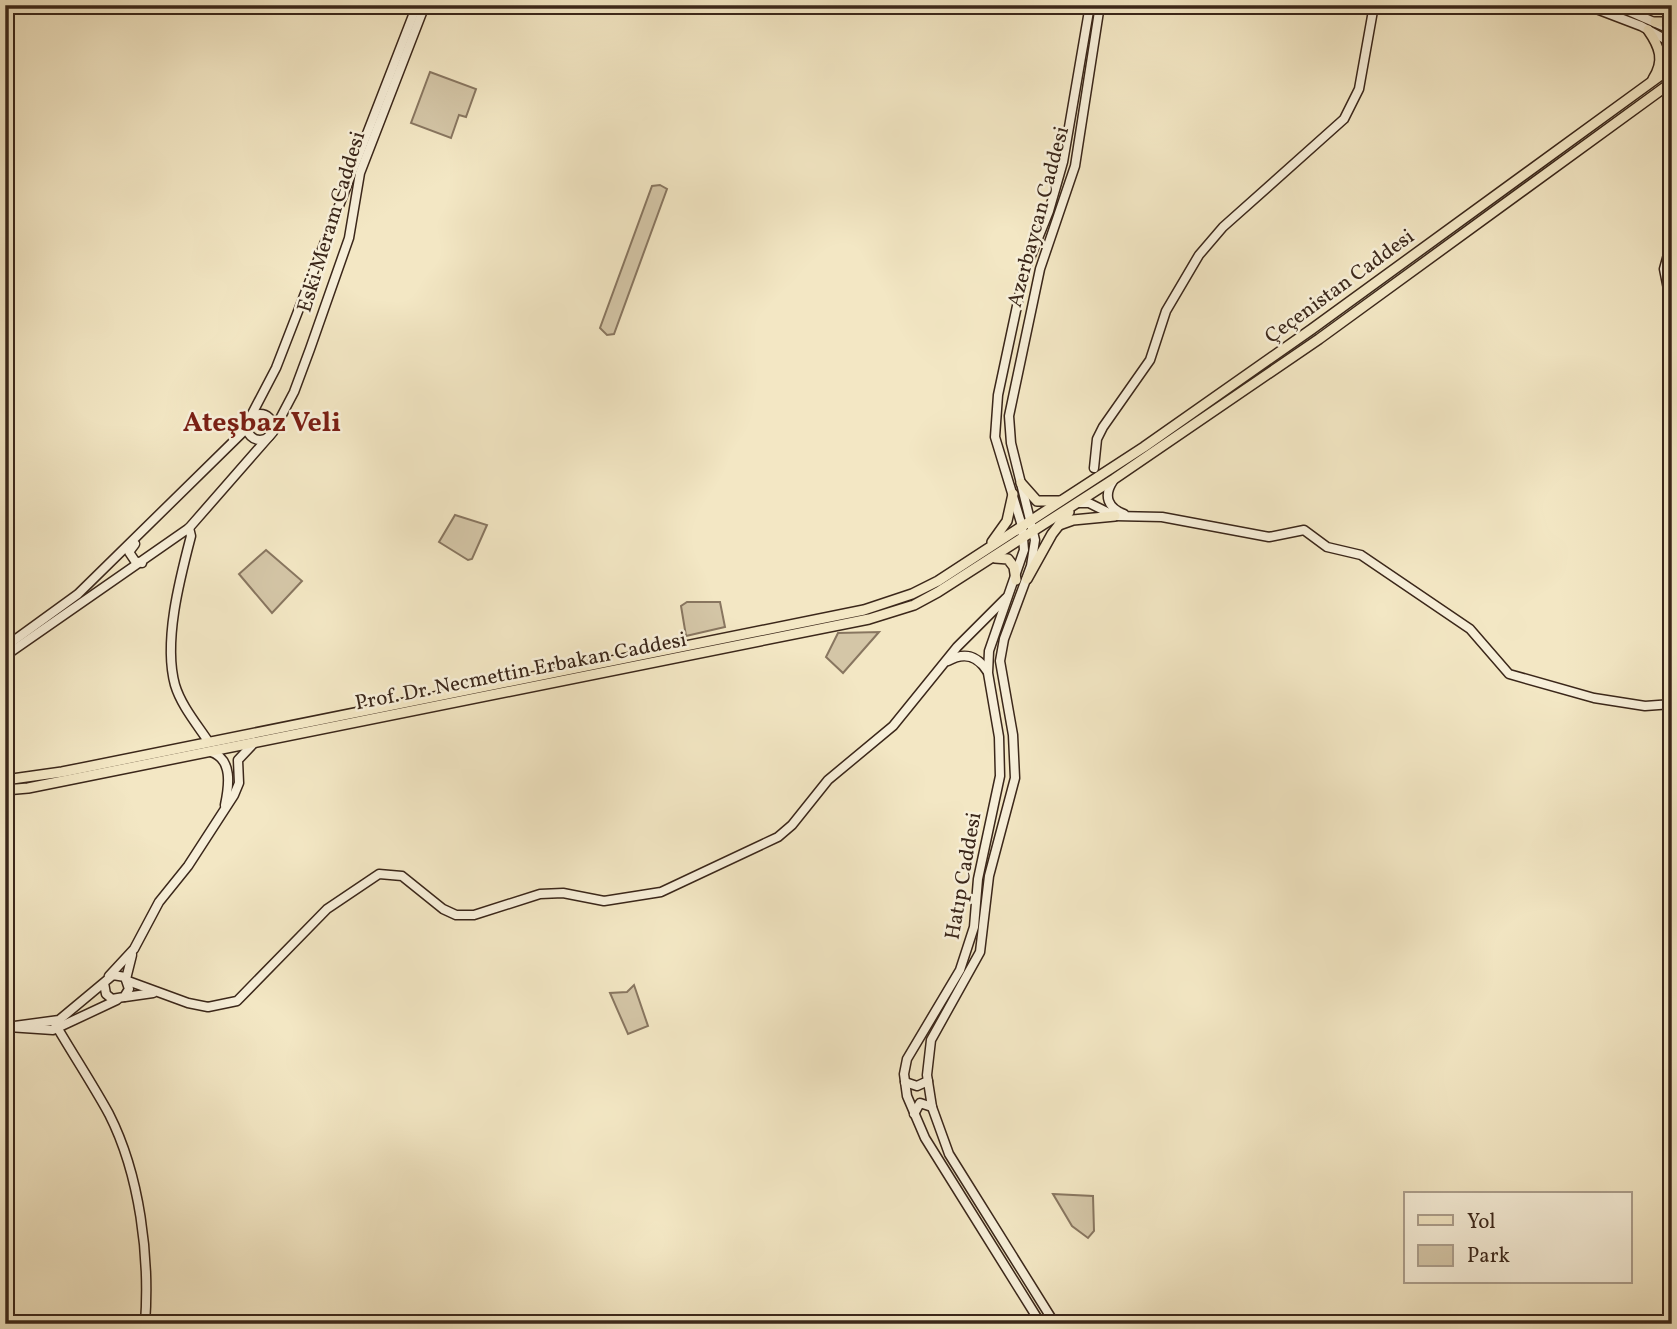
<svg xmlns="http://www.w3.org/2000/svg" width="1677" height="1329" font-family="Vollkorn,serif">
  <style>
    .green { fill: #d4c6a7; stroke: #887660; stroke-width: 2 }
    .lines { fill: none; stroke-linecap: round; stroke-linejoin: round }
    .secondary-casing { stroke: #3b271a; stroke-width: 11 }
    .primary-casing { stroke: #3b271a; stroke-width: 12 }
    .secondary { stroke: #f7efd9; stroke-width: 8 }
    .primary { stroke: #f3e7c4; stroke-width: 9 }
    .labels { text-anchor: middle; dominant-baseline: central; stroke-width: 5; stroke-linejoin: round; paint-order: stroke }
    .street-label { font-size: 21px; fill: #3b271a; stroke: #f7efd9 }
    .district-label { font-size: 28px; font-weight: bold; fill: #7a1f14; stroke: #f7efd9 }
  </style>
  <rect width="100%" height="100%" fill="#f3e7c4"/>
  <filter id="stains"><feTurbulence type="fractalNoise" baseFrequency=".00286" numOctaves="4"/><feColorMatrix values="0 0 0 0 .2 0 0 0 0 .09 0 0 0 0 .02 0 0 0 .5 -.17"/></filter>
  <radialGradient id="worn" r=".72"><stop offset=".6" stop-color="#630" stop-opacity="0"/><stop offset="1" stop-color="#630" stop-opacity=".3"/></radialGradient>
  <g class="green">
    <path d="M430,72L476,89L466,117L459,115L451,138L411,123Z"/>
    <path d="M660,185L667,189L614,334L607,335L600,328L652,186Z"/>
    <path d="M455,515L487,525L472,559L468,560L439,542Z"/>
    <path d="M266,550L302,581L272,613L239,574Z"/>
    <path d="M687,602H720L725,627L686,636L681,606Z"/>
    <path d="M879,632L843,673L826,657L838,633Z"/>
    <path d="M634,985L648,1026L628,1034L610,993L627,992Z"/>
    <path d="M1053,1194L1093,1196L1094,1231L1088,1238L1072,1226Z"/>
  </g>
  <g class="lines">
    <defs>
      <g id="secondary">
        <path d="M1586,5L1641,26L1672,43"/>
        <path d="M1615,5L1672,30"/>
        <path d="M9,14L15,5"/>
        <path d="M1672,240L1664,269L1672,309"/>
        <circle cx="260" cy="427" r="13"/>
        <path d="M1094,468L1097,439L1103,427L1150,360L1166,311L1199,255L1223,227L1344,119L1359,89L1374,5"/>
        <path d="M1113,481C1103,496 1108,508 1124,514"/>
        <path d="M1077,503H1089L1115,516L1162,517L1269,537L1304,530L1327,547L1361,555L1470,629L1509,674L1594,698L1645,706L1672,704"/>
        <path d="M189,528L191,536C180,578 163,642 175,685C181,705 196,723 208,741"/>
        <path d="M135,544L129,552L135,561L142,563"/>
        <path d="M5,647L78,594L242,433L276,368L417,5"/>
        <path d="M5,656L189,528L273,432L294,392L310,349L349,238L360,173L425,5"/>
        <path d="M948,661C964,652 977,655 987,671"/>
        <path d="M211,752C233,759 229,786 225,805"/>
        <path d="M109,976L134,949L159,902L188,866L234,795L239,783L238,760L254,743"/>
        <path d="M126,979L132,955"/>
        <path d="M128,981L188,1003L208,1007L237,1001L327,909L379,874L402,876L443,909L456,915H474L540,894L563,893L604,901L661,892L778,837L792,825L828,780L893,726L957,647L1006,598"/>
        <path d="M125,997L153,993"/>
        <path d="M54,1022C72,1053 92,1083 109,1114C140,1175 150,1257 145,1324"/>
        <path d="M7,1027L59,1020L113,975L125,977L129,989L124,997L112,999L106,994L104,983"/>
        <path d="M8,1027L53,1030L117,1000"/>
        <path d="M905,1082L917,1086L928,1081"/>
        <path d="M914,1114L920,1103L932,1107"/>
        <path d="M1041,1324L925,1138L907,1096L904,1074L907,1059L960,970L974,927L978,879L1000,776L999,737L988,673L989,651L1024,550L1022,526L995,437L998,395L1024,273L1049,211L1063,162L1090,5"/>
        <path d="M1055,1324L949,1154L932,1107L927,1075L931,1040L980,952L989,876L1015,778L1013,735L1000,661L1004,639L1031,566L1035,540L1011,443L1009,416L1040,269L1075,166L1100,5"/>
      </g>
      <g id="primary">
        <path d="M1655,22H1672"/>
        <path d="M1648,30C1660,47 1665,61 1653,79"/>
        <path d="M1021,483L1037,501H1060"/>
        <path d="M1059,525L1073,520L1115,516"/>
        <path d="M992,542L1007,521L1013,494"/>
        <path d="M995,558L1008,559L1014,567L1016,580"/>
        <path d="M1027,579L1052,534L1069,512"/>
        <path d="M5,780L62,772L864,610L912,594L938,581L1144,447L1312,329L1672,67"/>
        <path d="M5,790L28,788L869,619L914,605L938,592L1114,479L1319,339L1672,82"/>
      </g>
    </defs>
    <use href="#secondary" class="secondary-casing"/>
    <use href="#primary" class="primary-casing"/>
    <use href="#secondary" class="secondary"/>
    <use href="#primary" class="primary"/>
  </g>
  <g class="labels">
    <g class="street-label">
      <text transform="translate(1039 217) rotate(-75)">Azerbaycan Caddesi</text>
      <text transform="translate(332 222) rotate(-73)">Eski Meram Caddesi</text>
      <text transform="translate(1340 287) rotate(-36)">Çeçenistan Caddesi</text>
      <text transform="translate(521 672) rotate(-11)">Prof. Dr. Necmettin Erbakan Caddesi</text>
      <text transform="translate(964 876) rotate(-80)">Hatıp Caddesi</text>
    </g>
    <g class="district-label">
      <text x="262" y="423">Ateşbaz Veli</text>
    </g>
  </g>
  <rect width="1677" height="1329" fill="none" stroke="#f3e7c4" stroke-width="28"/>
  <rect x="7" y="7" width="1663" height="1315" fill="none" stroke="#3b271a" stroke-width="3.5"/>
  <rect x="14" y="14" width="1649" height="1301" fill="none" stroke="#3b271a" stroke-width="2"/>
  <rect x="1404" y="1192" width="228" height="91" fill="#f7efd9" stroke="#ac9f8d" stroke-width="2"/>
  <rect x="1418" y="1215" width="35" height="10" fill="#f3e7c4" stroke="#ac9f8d" stroke-width="2"/>
  <text x="1467" y="1228" font-size="21" fill="#3b271a">Yol</text>
  <rect x="1418" y="1245" width="35" height="21" fill="#d4c6a7" stroke="#ac9f8d" stroke-width="2"/>
  <text x="1467" y="1262" font-size="21" fill="#3b271a">Park</text>
  <rect width="100%" height="100%" filter="url(#stains)"/>
  <rect width="100%" height="100%" fill="url(#worn)"/>
</svg>
